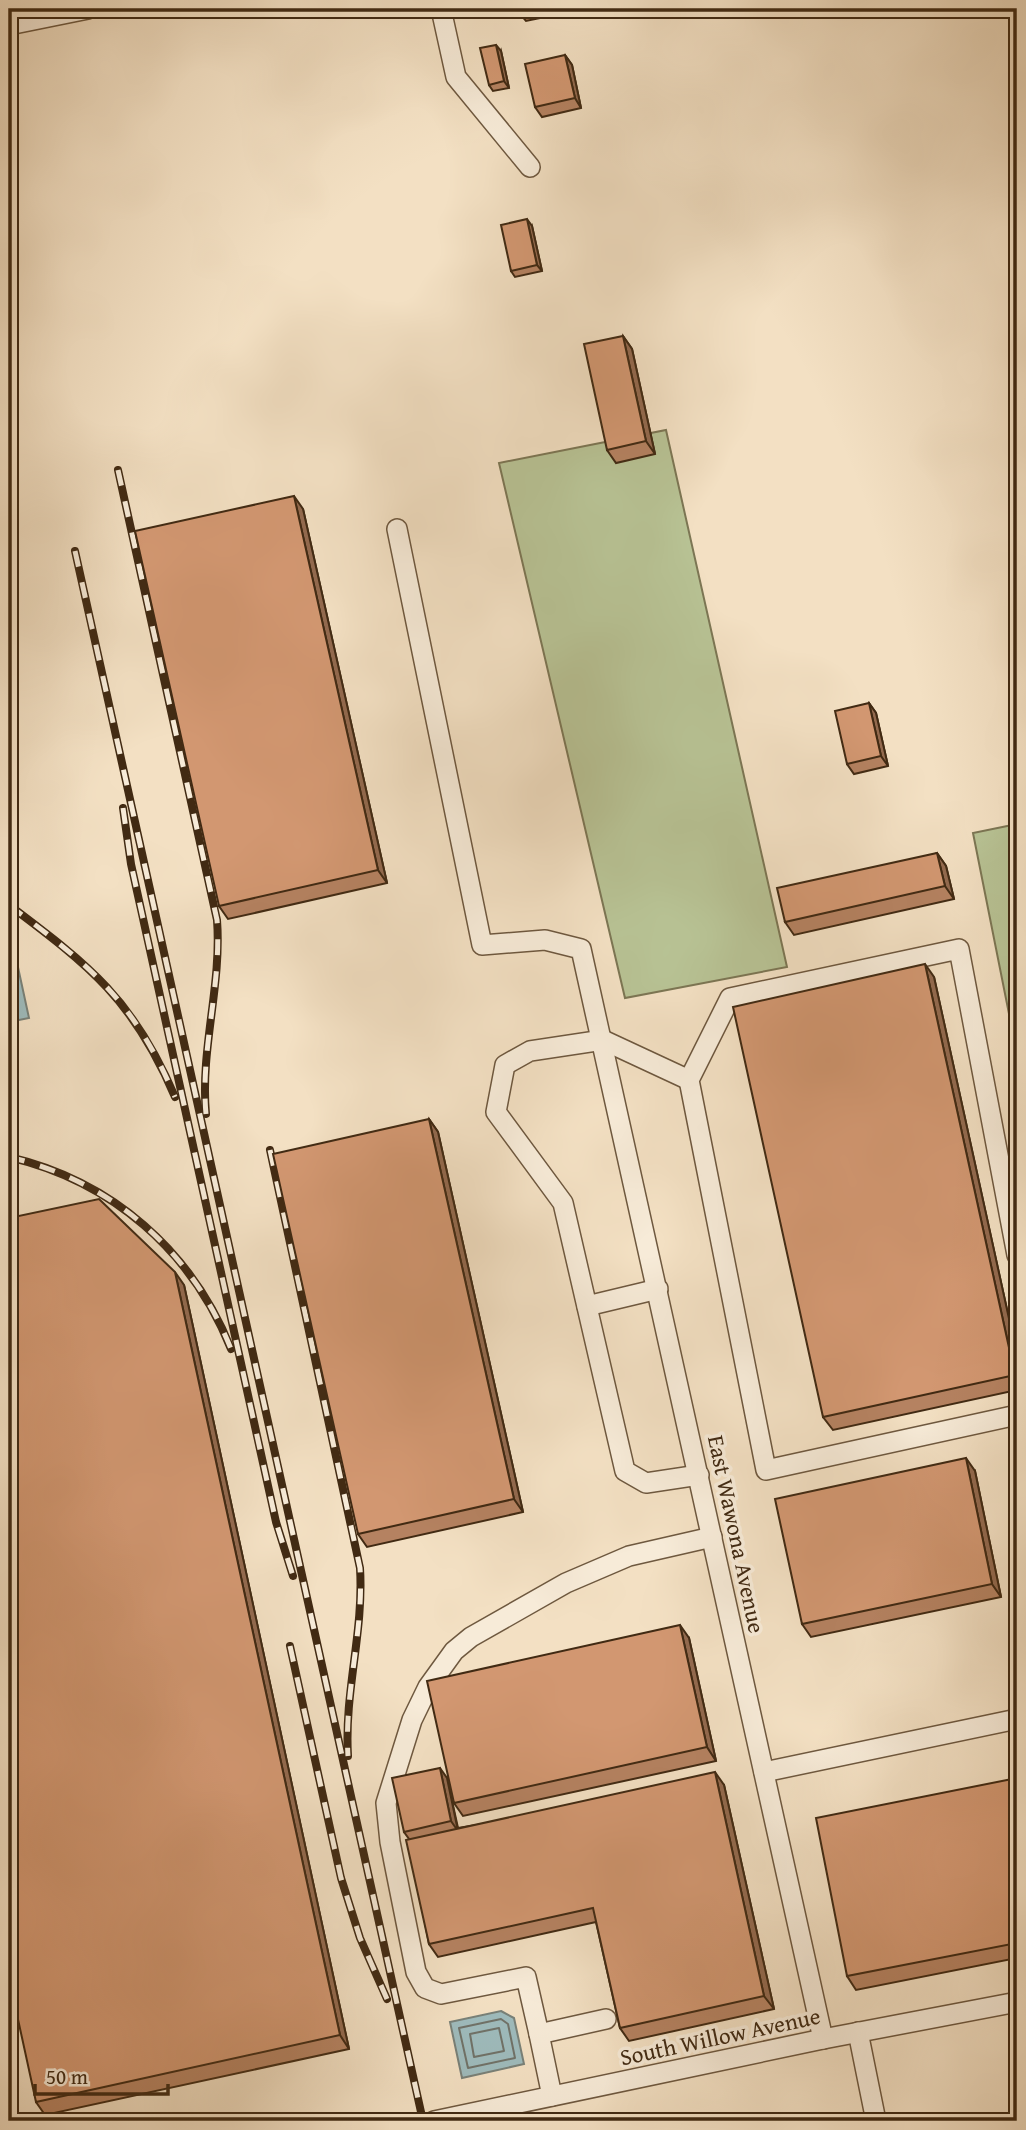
<svg xmlns="http://www.w3.org/2000/svg" width="1026" height="2130" font-family="'Gentium Book Plus',serif">
  <style>
    .green { fill: #b8c395; stroke: #7c7654; stroke-width: 2 }
    .water { fill: #9ebbbc; stroke: #798178; stroke-width: 2 }
    .lines { fill: none; stroke-linecap: round; stroke-linejoin: round }
    .shore { stroke: #707268; stroke-width: 2 }
    .minor-casing { stroke: #6e583f; stroke-width: 22 }
    .minor { stroke: #f7ebd8; stroke-width: 19 }
    .rail-casing { stroke: #412a13; stroke-width: 8 }
    .rail { stroke: #f7ebd8; stroke-width: 5; stroke-dasharray: 16; stroke-linecap: butt }
    .wall { fill: #b58261; stroke: #412a13; stroke-width: 2 }
    .shaded-wall { fill: #936a4f; stroke: #412a13; stroke-width: 2 }
    .building { fill: #d29771; stroke: #412a13; stroke-width: 2 }
    .labels { text-anchor: middle; dominant-baseline: central; stroke-width: 7; stroke-linejoin: round; paint-order: stroke }
    .street-label { font-size: 23px; fill: #412a13; stroke: #f7ebd8 }
  </style>
  <rect width="100%" height="100%" fill="#f3e0c3"/>
  <filter id="stains"><feTurbulence type="fractalNoise" baseFrequency=".00286" numOctaves="4"/><feColorMatrix values="0 0 0 0 .2 0 0 0 0 .09 0 0 0 0 .02 0 0 0 .5 -.17"/></filter>
  <radialGradient id="worn" r=".72"><stop offset=".6" stop-color="#630" stop-opacity="0"/><stop offset="1" stop-color="#630" stop-opacity=".3"/></radialGradient>
  <g class="green">
    <path d="M666,430L787,967L625,998L499,463Z"/>
    <path d="M1017,824V1054L973,833Z"/>
  </g>
  <g class="water">
    <path d="M16,958L29,1018L9,1022V959Z"/>
    <path d="M501,2011L514,2018L524,2064L462,2078L450,2022Z"/>
  </g>
  <g class="lines">
    <g class="shore">
      <path d="M501,2019L508,2024L515,2058L468,2068L459,2028Z"/>
      <path d="M499,2028L504,2051L474,2057L470,2034Z"/>
    </g>
    <defs>
      <g id="minor">
        <path d="M441,9L456,77L530,167"/>
        <path d="M9,25L88,9"/>
        <path d="M397,529L482,945L545,940L581,949L823,2039"/>
        <path d="M689,1080L603,1040L530,1051L505,1065L496,1112L563,1203L625,1471L646,1483L699,1475"/>
        <path d="M1017,1255L959,949L730,998L689,1080L766,1470L1017,1415"/>
        <path d="M587,1306L658,1289"/>
        <path d="M764,1772L1017,1719"/>
        <path d="M858,2032L876,2121"/>
        <path d="M539,2034L526,1977L441,1994L425,1988L416,1972L390,1842L386,1803L412,1720L428,1687L454,1651L471,1637L566,1583L629,1556L712,1537"/>
        <path d="M552,2096L539,2034L606,2019"/>
        <path d="M434,2121L823,2039L1017,2002"/>
      </g>
    </defs>
    <use href="#minor" class="minor-casing"/>
    <use href="#minor" class="minor"/>
    <defs>
      <g id="rail">
        <path d="M118,470L217,920C222,985 200,1049 206,1114"/>
        <path d="M75,551L423,2121"/>
        <path d="M123,808L131,864L276,1522L293,1576"/>
        <path d="M9,905C90,966 134,1000 175,1097"/>
        <path d="M270,1150L360,1568C364,1632 344,1692 348,1756"/>
        <path d="M9,1157C112,1181 192,1251 231,1349"/>
        <path d="M290,1646L341,1878L360,1938L387,1999"/>
      </g>
    </defs>
    <use href="#rail" class="rail-casing"/>
    <use href="#rail" class="rail"/>
  </g>
  <g class="wall">
    <path d="M548,9L550,16L526,21L521,15Z"/>
    <path d="M501,51L509,88L493,91L489,85Z"/>
    <path d="M565,55L572,65L581,108L542,117L535,107Z"/>
    <path d="M532,226L542,271L515,277L511,271Z"/>
    <path d="M623,336L632,349L655,454L616,463L607,450Z"/>
    <path d="M303,509L387,883L228,919L219,906Z"/>
    <path d="M869,703L876,713L888,766L854,774L847,764Z"/>
    <path d="M937,853L946,866L954,899L794,935L785,922Z"/>
    <path d="M934,977L1017,1355V1390L833,1430L823,1417Z"/>
    <path d="M429,1119L438,1132L523,1512L367,1547L358,1534Z"/>
    <path d="M184,1285L349,2049L45,2115L36,2102Z"/>
    <path d="M975,1471L1001,1597L811,1637L802,1624Z"/>
    <path d="M689,1638L716,1761L463,1816L454,1803Z"/>
    <path d="M447,1778L458,1828L724,1785L774,2009L629,2041L620,2028L596,1922L438,1957L429,1944L409,1839L404,1832Z"/>
    <path d="M1017,1778V1958L856,1990L847,1976Z"/>
  </g>
  <g class="shaded-wall">
    <path d="M496,45L501,51L509,88L504,81Z"/>
    <path d="M565,55L572,65L581,108L575,98Z"/>
    <path d="M527,219L532,226L542,271L537,265Z"/>
    <path d="M623,336L632,349L655,454L646,441Z"/>
    <path d="M294,496L303,509L387,883L378,870Z"/>
    <path d="M869,703L876,713L888,766L881,756Z"/>
    <path d="M937,853L946,866L954,899L945,886Z"/>
    <path d="M925,964L934,977L1017,1355V1378L1015,1375Z"/>
    <path d="M429,1119L438,1132L523,1512L514,1499Z"/>
    <path d="M175,1272L184,1285L349,2049L340,2035Z"/>
    <path d="M966,1458L975,1471L1001,1597L992,1584Z"/>
    <path d="M680,1625L689,1638L716,1761L707,1747Z"/>
    <path d="M440,1768L447,1778L458,1831L451,1821Z"/>
    <path d="M715,1772L724,1785L774,2009L764,1996Z"/>
  </g>
  <g class="building">
    <path d="M520,9H545L521,15Z"/>
    <path d="M496,45L504,81L489,85L480,48Z"/>
    <path d="M565,55L575,98L535,107L525,64Z"/>
    <path d="M527,219L537,265L511,271L501,225Z"/>
    <path d="M623,336L646,441L607,450L584,344Z"/>
    <path d="M294,496L378,870L219,906L135,531Z"/>
    <path d="M869,703L881,756L847,764L835,711Z"/>
    <path d="M937,853L945,886L785,922L777,888Z"/>
    <path d="M925,964L1015,1375L823,1417L733,1007Z"/>
    <path d="M429,1119L514,1499L358,1534L273,1154Z"/>
    <path d="M99,1199L175,1272L340,2035L36,2102L9,1978V1218Z"/>
    <path d="M966,1458L992,1584L802,1624L775,1499Z"/>
    <path d="M680,1625L707,1747L454,1803L427,1681Z"/>
    <path d="M440,1768L451,1821L404,1832L392,1778Z"/>
    <path d="M715,1772L764,1996L620,2028L593,1908L429,1944L406,1840Z"/>
    <path d="M1017,1778V1943L847,1976L816,1818Z"/>
  </g>
  <g class="labels">
    <g class="street-label">
      <text transform="translate(737 1534) rotate(78)">East Wawona Avenue</text>
      <text transform="translate(720 2036) rotate(-12)">South Willow Avenue</text>
    </g>
  </g>
  <rect width="1026" height="2130" fill="none" stroke="#f3e0c3" stroke-width="35"/>
  <rect x="10" y="10" width="1005" height="2109" fill="none" stroke="#412a13" stroke-width="3.5"/>
  <rect x="18" y="18" width="991" height="2095" fill="none" stroke="#412a13" stroke-width="2"/>
  <path d="M35 2084v10h133v-10" fill="none" stroke="#412a13" stroke-width="3.5"/>
  <text x="46" y="2084" font-size="21" fill="#412a13" stroke="#f7ebd8" stroke-width="5" paint-order="stroke">50 m</text>
  <rect width="100%" height="100%" filter="url(#stains)"/>
  <rect width="100%" height="100%" fill="url(#worn)"/>
</svg>
